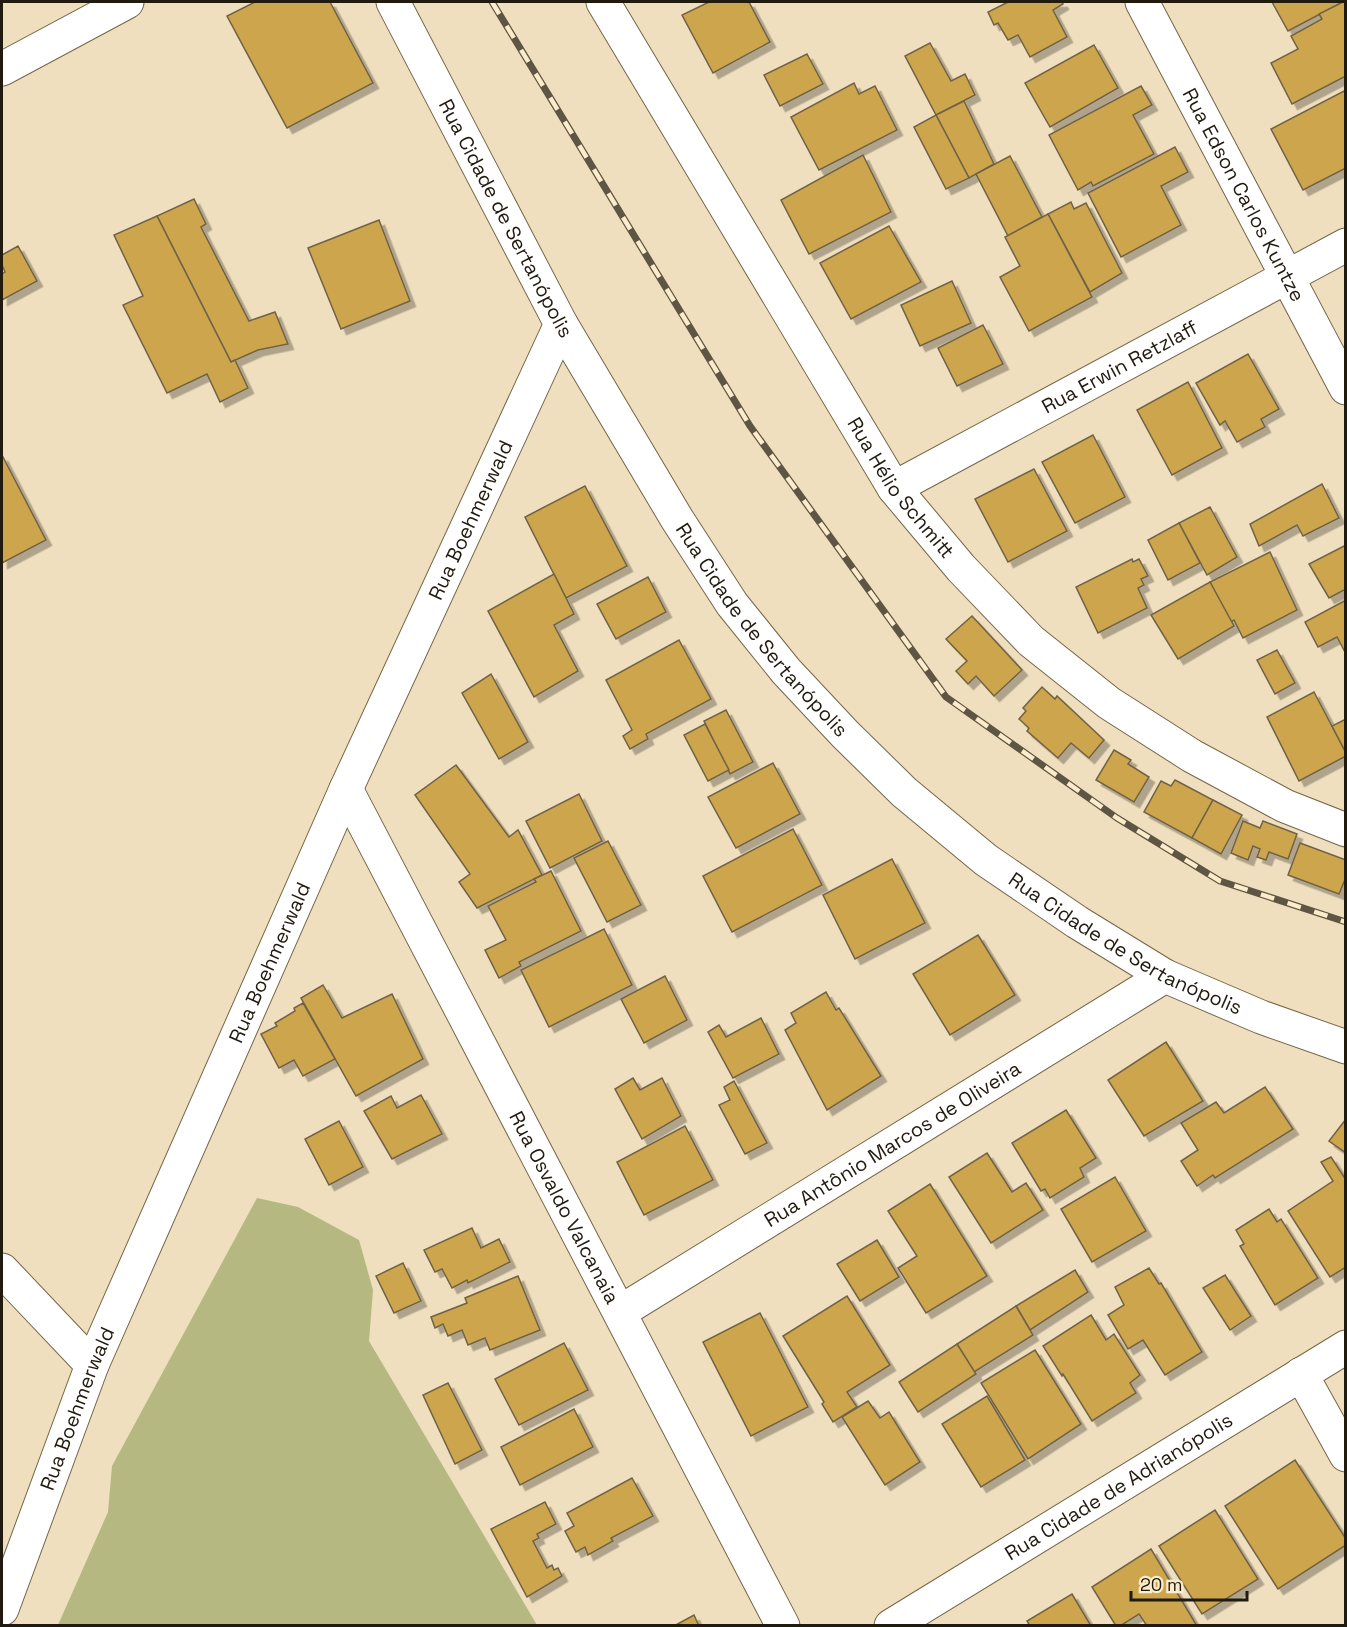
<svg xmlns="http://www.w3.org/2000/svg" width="1347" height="1627" font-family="'Space Grotesk',sans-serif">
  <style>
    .green { fill: #b5b881 }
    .building { fill: #cca54d; stroke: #706245; stroke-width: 1.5; filter: url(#shadow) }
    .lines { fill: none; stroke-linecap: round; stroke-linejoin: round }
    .minor-casing { stroke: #746648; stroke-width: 35 }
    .secondary-casing { stroke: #746648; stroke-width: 35 }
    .minor { stroke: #fff; stroke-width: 33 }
    .secondary { stroke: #fff; stroke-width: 33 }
    .rail-casing { stroke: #5e5542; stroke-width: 7 }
    .rail { stroke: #fdeccb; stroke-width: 4.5; stroke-dasharray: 14; stroke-linecap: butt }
    .labels { text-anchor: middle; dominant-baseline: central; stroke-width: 6; stroke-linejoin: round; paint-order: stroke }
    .street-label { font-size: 20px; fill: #211b0f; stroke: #fdeccb }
  </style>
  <defs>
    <filter id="shadow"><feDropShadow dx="5.5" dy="5.5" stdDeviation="0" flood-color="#0004"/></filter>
  </defs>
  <rect width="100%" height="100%" fill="#efdfbe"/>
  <path class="green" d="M257,1198L298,1207L359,1240L373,1290L369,1341L537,1625H58L108,1512L112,1466Z"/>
  <g class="building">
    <path d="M255,2H330L373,83L287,128L227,16Z"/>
    <path d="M709,2H749L770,42L713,73L682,15Z"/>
    <path d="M1008,2H1062L1063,4L1053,10L1067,37L1030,57L1018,35L1008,40L998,23L994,25L988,12Z"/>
    <path d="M1272,2H1343L1288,31Z"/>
    <path d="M1343,2H1346V76L1292,104L1271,63L1298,49L1291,36L1322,19L1319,14Z"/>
    <path d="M930,43L951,81L965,74L975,95L936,115L905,56Z"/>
    <path d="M1094,45L1118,88L1050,127L1025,83Z"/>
    <path d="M807,54L823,84L780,106L764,75Z"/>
    <path d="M854,83L859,94L875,86L897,130L819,170L791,117Z"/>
    <path d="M1141,86L1152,105L1133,115L1154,154L1093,186L1091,182L1078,190L1049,135Z"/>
    <path d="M1344,91L1346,95V168L1303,190L1271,129Z"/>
    <path d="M964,101L994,164L969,178L936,115Z"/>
    <path d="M936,115L969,178L946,189L914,127Z"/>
    <path d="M1175,147L1188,172L1161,186L1181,225L1121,257L1088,193Z"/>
    <path d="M863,155L891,212L809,254L781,200Z"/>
    <path d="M1010,156L1042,217L1008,236L976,174Z"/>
    <path d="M194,199L206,224L201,227L249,321L275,312L288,344L258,350L231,362L157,216Z"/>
    <path d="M1071,202L1074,209L1086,203L1122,273L1090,292L1048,214Z"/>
    <path d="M1048,214L1092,297L1029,331L1000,277L1020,266L1005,237Z"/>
    <path d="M157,216L231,362L235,360L248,388L220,402L207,374L167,393L123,305L143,296L114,235Z"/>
    <path d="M379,220L410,301L341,329L308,248Z"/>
    <path d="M889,226L921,282L851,319L820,263Z"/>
    <path d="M18,246L37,281L2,300V274L5,272L2,265V255Z"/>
    <path d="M952,281L971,323L920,346L901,305Z"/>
    <path d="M983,325L1003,364L957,386L938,348Z"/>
    <path d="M1248,354L1279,409L1261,419L1265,427L1237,442L1225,421L1220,425L1196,383Z"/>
    <path d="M1188,382L1222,448L1172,475L1137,410Z"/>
    <path d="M1093,435L1125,497L1075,523L1042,462Z"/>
    <path d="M2,455L46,540L2,563Z"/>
    <path d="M1034,469L1067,531L1008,562L975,499Z"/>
    <path d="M1322,484L1339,518L1303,536L1297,525L1259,546L1250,524Z"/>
    <path d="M585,486L627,566L566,598L525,517Z"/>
    <path d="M1210,507L1237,557L1207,575L1179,523Z"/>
    <path d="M1179,523L1200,563L1168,580L1148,540Z"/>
    <path d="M1346,545V589L1329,598L1309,564Z"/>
    <path d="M1270,552L1297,610L1243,638L1234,620L1231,622L1210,582Z"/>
    <path d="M1132,559L1133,562L1139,559L1148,576L1141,579L1144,585L1138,588L1147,608L1098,633L1076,587Z"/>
    <path d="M554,574L574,614L554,625L578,671L534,697L488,611Z"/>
    <path d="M648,577L666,612L616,639L597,604Z"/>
    <path d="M1210,582L1234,626L1178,659L1151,615Z"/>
    <path d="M1346,600V654L1337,637L1318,647L1305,622Z"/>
    <path d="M972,616L1022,670L994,696L976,676L968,684L956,671L967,661L946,639Z"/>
    <path d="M679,640L711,699L646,734L648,739L630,749L623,736L632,730L606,680Z"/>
    <path d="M1277,650L1295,683L1275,694L1257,660Z"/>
    <path d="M491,674L528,742L499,759L462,693Z"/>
    <path d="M1042,687L1055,699L1057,696L1104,740L1089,758L1071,743L1058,758L1027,731L1029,728L1019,719L1026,711L1023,708Z"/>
    <path d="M1314,692L1345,751L1346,756L1299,781L1267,717Z"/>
    <path d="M726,710L753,762L730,774L704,721Z"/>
    <path d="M1346,719V751H1345L1332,726Z"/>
    <path d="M705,724L729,770L708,781L684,735Z"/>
    <path d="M1114,750L1131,760L1128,764L1149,777L1134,802L1096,780Z"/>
    <path d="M773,763L800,814L736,848L708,797Z"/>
    <path d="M456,765L509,837L518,830L542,875L477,908L459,882L470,874L415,795Z"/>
    <path d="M1175,780L1213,800L1192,838L1144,812L1161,781L1171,786Z"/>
    <path d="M579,794L602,841L550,868L526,821Z"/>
    <path d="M1213,800L1242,815L1221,854L1192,838Z"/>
    <path d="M1243,821L1260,828L1263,821L1297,834L1288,859L1269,852L1266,860L1257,857L1260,849L1253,846L1248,860L1231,853Z"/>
    <path d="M793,829L822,885L732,932L703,876Z"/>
    <path d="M608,841L641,905L607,922L574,858Z"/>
    <path d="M1300,843L1346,860V877L1339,894L1288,875Z"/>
    <path d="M892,859L925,923L855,959L823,895Z"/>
    <path d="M551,871L581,931L519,962L521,966L499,978L485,950L506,940L488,906L536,882L534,879Z"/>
    <path d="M604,929L632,985L549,1027L521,970Z"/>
    <path d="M978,935L1015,995L950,1035L913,974Z"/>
    <path d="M665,976L687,1020L644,1043L621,999Z"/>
    <path d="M323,985L342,1018L392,994L423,1059L356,1096L301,998Z"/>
    <path d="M826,992L836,1010L839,1008L881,1076L827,1110L785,1030L796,1023L791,1013Z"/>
    <path d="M303,1003L335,1059L303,1076L294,1060L279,1068L261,1034L277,1026L275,1023L295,1011L294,1008Z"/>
    <path d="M761,1018L779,1054L733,1078L708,1032L719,1025L726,1037Z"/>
    <path d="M1166,1042L1203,1101L1144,1136L1108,1080Z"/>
    <path d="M633,1078L640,1090L662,1078L681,1116L642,1139L615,1089Z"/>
    <path d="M734,1081L767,1143L745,1154L719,1105L730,1100L724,1087Z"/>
    <path d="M1265,1087L1293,1129L1215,1178L1213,1175L1197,1186L1181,1161L1198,1150L1181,1123L1216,1102L1224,1113Z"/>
    <path d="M421,1095L442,1134L392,1159L364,1111L391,1096L397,1108Z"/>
    <path d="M1066,1110L1096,1158L1080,1168L1084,1177L1050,1198L1045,1189L1041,1191L1012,1143Z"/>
    <path d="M1346,1119V1153L1329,1141Z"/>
    <path d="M339,1121L363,1167L329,1185L305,1139Z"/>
    <path d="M685,1126L713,1180L644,1215L617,1162Z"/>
    <path d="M987,1153L1012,1192L1026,1183L1043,1210L991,1243L949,1177Z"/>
    <path d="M1331,1157L1346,1180V1267L1330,1277L1288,1211L1333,1181L1321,1162Z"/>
    <path d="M1115,1177L1146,1231L1092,1262L1061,1209Z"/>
    <path d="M930,1184L987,1276L926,1313L898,1268L917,1256L888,1211Z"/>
    <path d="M1269,1209L1277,1222L1281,1219L1318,1278L1275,1305L1240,1246L1244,1244L1236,1230Z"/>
    <path d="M472,1228L481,1248L499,1239L510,1262L468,1283L467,1280L452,1288L442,1269L435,1272L424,1250Z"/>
    <path d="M877,1240L899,1277L860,1301L837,1264Z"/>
    <path d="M403,1263L421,1301L394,1313L376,1276Z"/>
    <path d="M1149,1268L1159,1284L1161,1283L1202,1352L1165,1375L1143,1340L1128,1349L1108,1315L1124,1305L1115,1287Z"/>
    <path d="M1075,1270L1088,1292L1030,1330L1016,1306Z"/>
    <path d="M1225,1275L1251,1316L1230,1330L1203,1288Z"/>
    <path d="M518,1276L540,1330L490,1350L485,1338L468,1345L462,1330L448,1336L443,1324L435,1328L431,1317L467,1303L465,1298Z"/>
    <path d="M847,1296L890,1365L847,1392L857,1407L833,1422L822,1404L824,1402L783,1336Z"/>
    <path d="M1016,1306L1033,1335L974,1372L957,1344Z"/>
    <path d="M760,1313L808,1407L751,1436L703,1342Z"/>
    <path d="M1091,1315L1106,1340L1114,1334L1140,1375L1130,1383L1136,1393L1092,1421L1063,1374L1062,1376L1043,1346Z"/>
    <path d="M564,1343L588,1390L519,1425L495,1379Z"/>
    <path d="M957,1344L976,1374L918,1412L899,1382Z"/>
    <path d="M1035,1350L1081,1424L1028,1459L981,1383Z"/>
    <path d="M448,1383L482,1450L455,1464L423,1395Z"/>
    <path d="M987,1396L1025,1460L981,1487L942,1424Z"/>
    <path d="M868,1401L880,1418L889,1412L920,1462L885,1485L842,1417Z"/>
    <path d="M574,1409L593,1447L520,1485L501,1447Z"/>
    <path d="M1295,1460L1346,1539V1545L1278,1589L1225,1506Z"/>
    <path d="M632,1478L653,1516L611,1538L613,1541L588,1555L585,1547L576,1552L565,1531L574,1526L567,1513Z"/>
    <path d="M545,1502L556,1524L537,1534L539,1538L533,1541L547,1568L552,1565L554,1570L558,1568L562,1576L527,1597L491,1529Z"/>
    <path d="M1215,1510L1258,1579L1202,1614L1159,1546Z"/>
    <path d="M1151,1549L1197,1626H1147L1139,1614L1120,1626H1116L1092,1587Z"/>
    <path d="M1072,1594L1091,1626H1030L1027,1621Z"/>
    <path d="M694,1615L699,1626H674Z"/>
  </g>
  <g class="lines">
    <defs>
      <g id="minor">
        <path id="s1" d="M393,2L561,324L677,519L732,604L786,671L845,734L904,792L986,860L1077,922L1165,976L1261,1017L1346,1047"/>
        <path id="s2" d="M603,2L894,488L961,568L1031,641L1109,703L1192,756L1285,806L1346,830"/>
        <path id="s3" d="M1142,2L1346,388"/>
        <path id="s4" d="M894,488L1346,245"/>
        <path id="s5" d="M346,789L783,1626"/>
        <path d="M2,1270L92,1365"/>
        <path id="s6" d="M620,1312L1165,976"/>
        <path d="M1301,1374L1346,1455"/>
        <path id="s7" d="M2,1609L92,1365L346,789L561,324"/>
        <path id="s8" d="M891,1626L1346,1347"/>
      </g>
      <path id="secondary" d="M2,69L127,2"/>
    </defs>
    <use href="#minor" class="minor-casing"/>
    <use href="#secondary" class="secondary-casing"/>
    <use href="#minor" class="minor"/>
    <use href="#secondary" class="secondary"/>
    <defs>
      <path id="rail" d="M492,2L750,426L946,697L1117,818L1220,881L1346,922"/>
    </defs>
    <use href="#rail" class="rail-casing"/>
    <use href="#rail" class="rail"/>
  </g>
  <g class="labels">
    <g class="street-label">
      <text stroke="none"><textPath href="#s3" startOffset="218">Rua Edson Carlos Kuntze</textPath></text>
      <text stroke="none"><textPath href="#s1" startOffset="244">Rua Cidade de Sertanópolis</textPath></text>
      <text stroke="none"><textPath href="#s4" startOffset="256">Rua Erwin Retzlaff</textPath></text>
      <text stroke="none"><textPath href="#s2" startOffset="570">Rua Hélio Schmitt</textPath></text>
      <text stroke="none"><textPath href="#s7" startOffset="1186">Rua Boehmerwald</textPath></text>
      <text stroke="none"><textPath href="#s1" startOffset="730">Rua Cidade de Sertanópolis</textPath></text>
      <text stroke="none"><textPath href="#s1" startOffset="1216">Rua Cidade de Sertanópolis</textPath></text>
      <text stroke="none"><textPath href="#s7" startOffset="700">Rua Boehmerwald</textPath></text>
      <text stroke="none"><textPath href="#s6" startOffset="320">Rua Antônio Marcos de Oliveira</textPath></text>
      <text stroke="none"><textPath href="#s5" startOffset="472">Rua Osvaldo Valcanaia</textPath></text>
      <text stroke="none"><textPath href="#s7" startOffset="214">Rua Boehmerwald</textPath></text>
      <text stroke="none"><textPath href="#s8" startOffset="267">Rua Cidade de Adrianópolis</textPath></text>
    </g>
  </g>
  <rect width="1347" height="1627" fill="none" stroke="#211b0f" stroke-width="6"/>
  <path d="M1131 1591v9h116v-9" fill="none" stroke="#211b0f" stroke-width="3"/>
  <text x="1140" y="1591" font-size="18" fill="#211b0f" stroke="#fdeccb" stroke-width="4.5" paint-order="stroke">20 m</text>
</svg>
